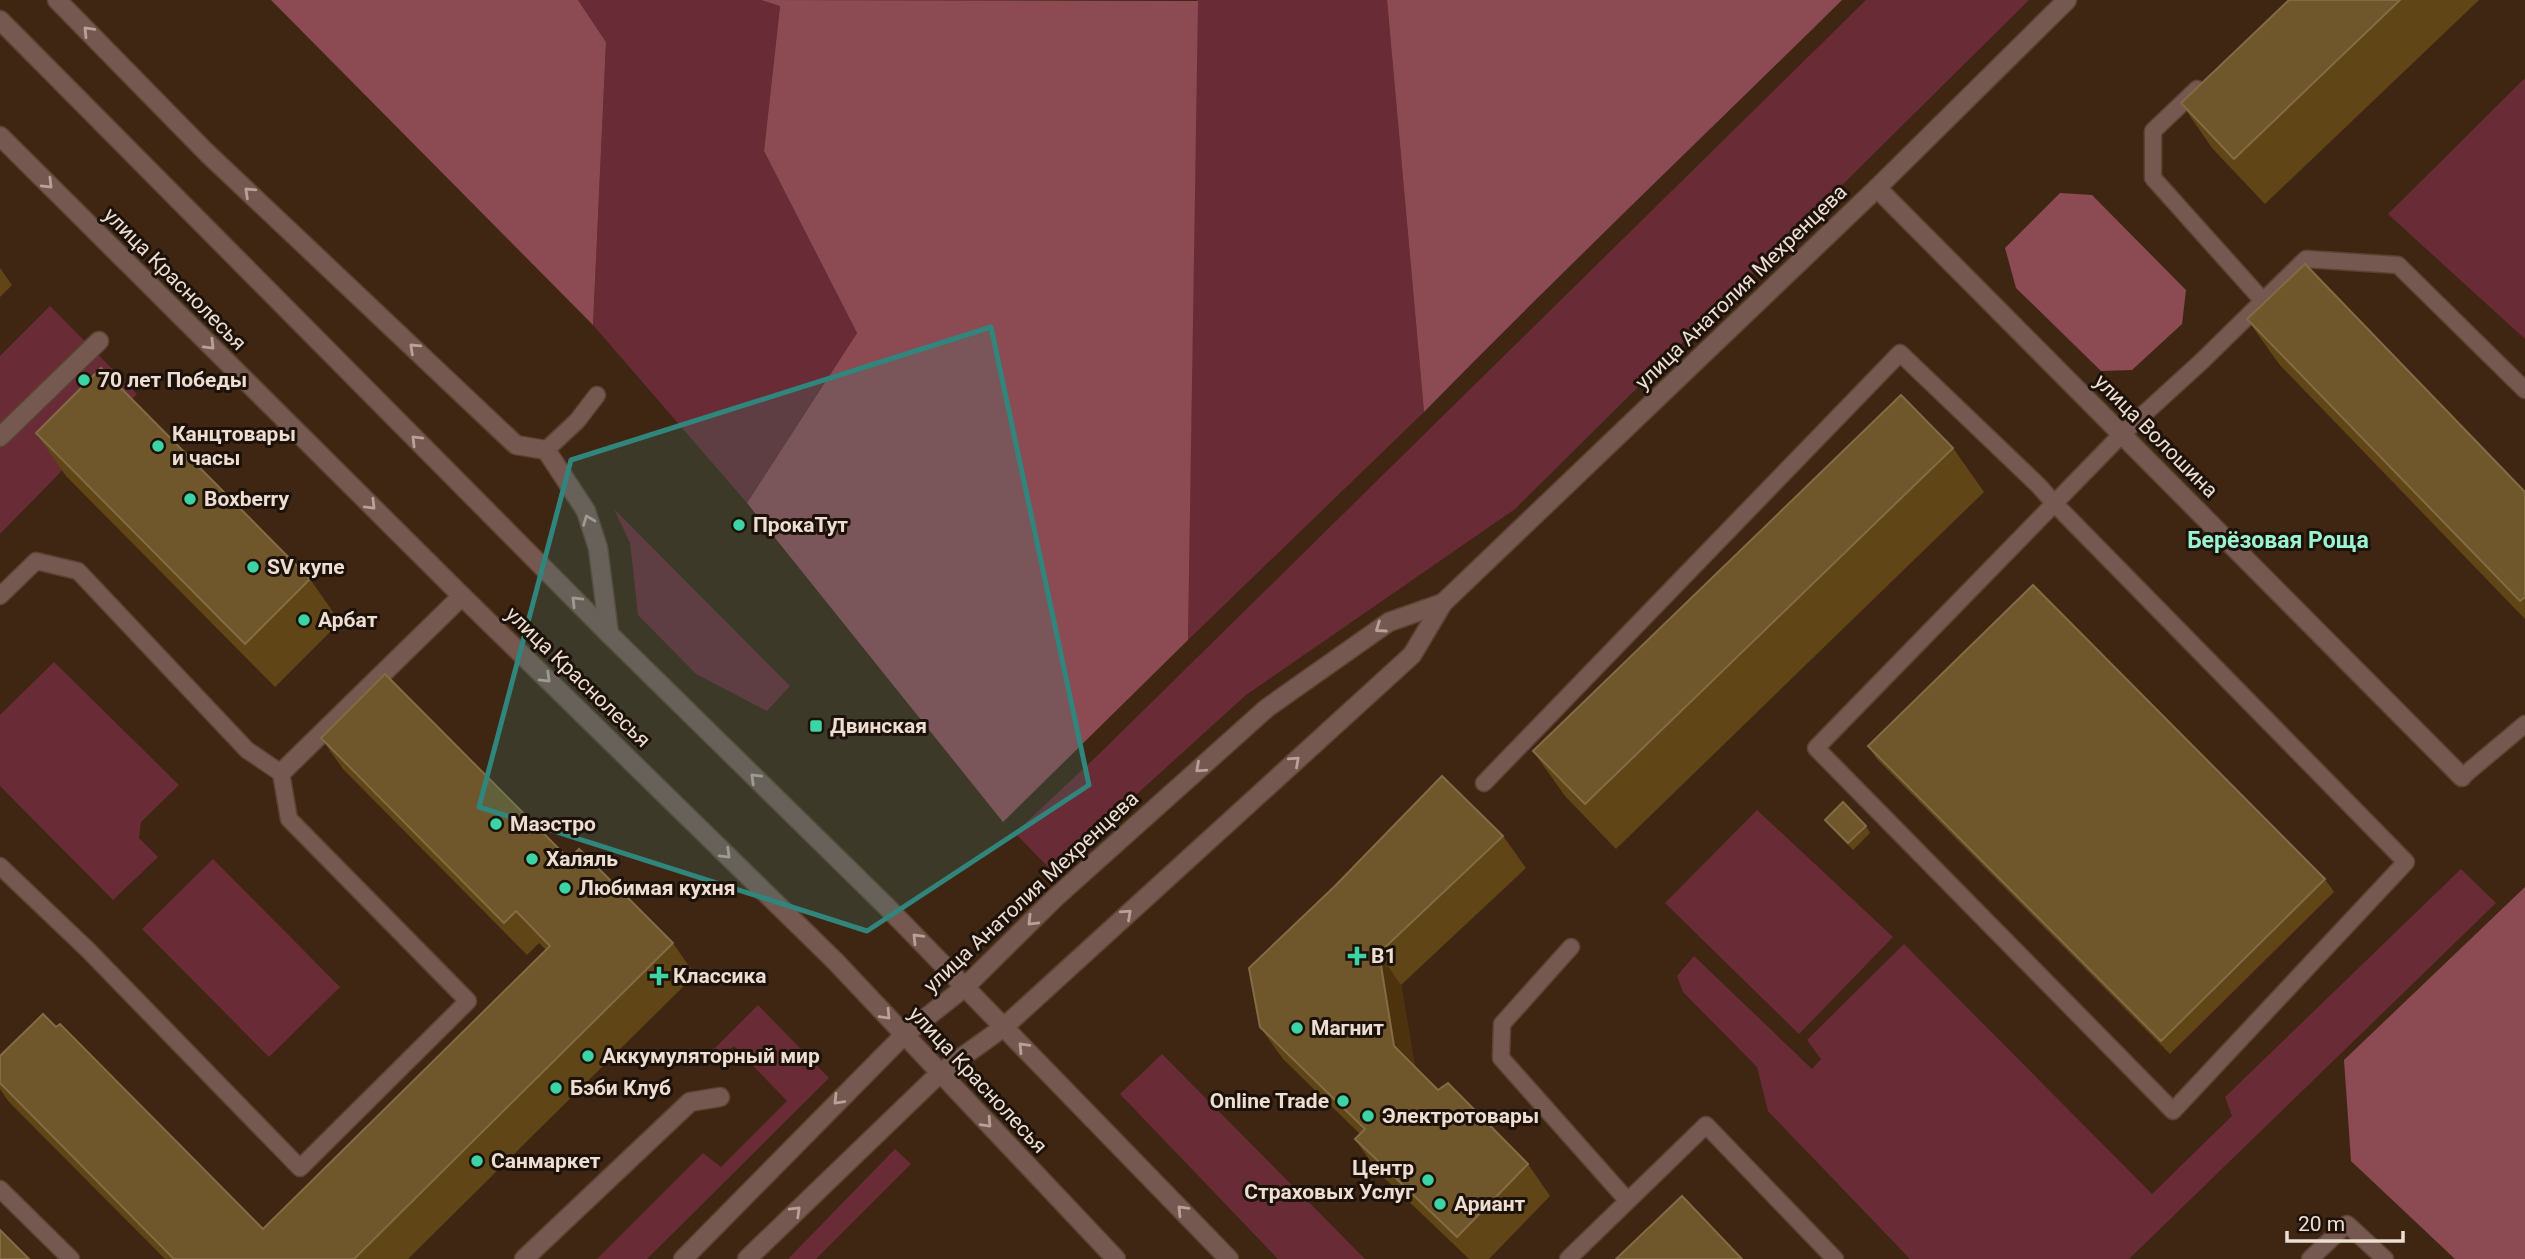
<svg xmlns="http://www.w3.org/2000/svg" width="2525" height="1259" font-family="Roboto,sans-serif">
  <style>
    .green { fill: #692b35 }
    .forest { fill: #8c4a53 }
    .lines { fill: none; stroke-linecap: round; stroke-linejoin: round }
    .service-casing { stroke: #5b4331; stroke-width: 19 }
    .pedestrian-casing { stroke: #5b4331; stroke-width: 21 }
    .minor-casing { stroke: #5b4331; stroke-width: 21 }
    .tertiary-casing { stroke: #5b4331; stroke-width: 21 }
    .service { stroke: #755850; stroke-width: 16 }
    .pedestrian { stroke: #755850; stroke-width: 18 }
    .minor { stroke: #755850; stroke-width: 18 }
    .tertiary { stroke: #755850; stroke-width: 18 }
    .wall { fill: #604617 }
    .shaded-wall { fill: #4c330d }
    .building { fill: #6f572b; stroke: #836c45; stroke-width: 2 }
    .oneway { stroke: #b8a197 }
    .marked { fill: #30857d; fill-opacity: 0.2; stroke: #30857d; stroke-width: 5; stroke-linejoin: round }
    .poi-dot { fill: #3cd4a4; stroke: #1d120a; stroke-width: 2.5 }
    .labels { text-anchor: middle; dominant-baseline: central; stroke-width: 6; stroke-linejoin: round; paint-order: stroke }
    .street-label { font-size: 21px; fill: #eeddd1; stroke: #1d120a }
    .poi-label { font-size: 21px; font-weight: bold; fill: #eeddd1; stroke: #1d120a; text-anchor: start }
    .neighbourhood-label { font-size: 23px; font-weight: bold; fill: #9bf4d1; stroke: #1d120a }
  </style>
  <rect width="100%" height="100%" fill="#3f2613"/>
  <g class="green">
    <path d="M578,0H761L780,5L764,151L857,333L747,503L593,325L606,42Z"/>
    <path d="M1197,0H1387L1424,412L1188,640Z"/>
    <path d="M1866,0H2029L1515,509L1246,695L1052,871L1015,833L1098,755Z"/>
    <path d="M2525,78V339L2388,214Z"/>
    <path d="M50,306L137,394L0,534V356Z"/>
    <path d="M614,509L790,686L767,711L696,674L638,615L630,543Z"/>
    <path d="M54,662L179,785L141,822L139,838L158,857L113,900L0,786V715Z"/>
    <path d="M1757,810L1893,937L1799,1034L1665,903Z"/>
    <path d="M213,859L340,987L269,1057L142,929Z"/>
    <path d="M2461,869L2496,903L2129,1259H1910L1768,1111L1757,1067L1683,992L1677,976L1694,956L1812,1069L1821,1059L1807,1040L1904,944L2152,1194L2232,1116L2225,1097Z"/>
    <path d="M758,1005L829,1078L647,1259H597L703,1153L721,1167L787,1101L734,1046L720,1058L712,1051Z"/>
    <path d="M1162,1054L1365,1259H1278L1120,1094Z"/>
    <path d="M895,1149L911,1164L816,1259H788Z"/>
  </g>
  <g class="forest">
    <path d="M271,0H578L606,42L593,325Z"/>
    <path d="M761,0L1198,1L1188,640L1003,822L747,503L857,333L764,151L780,6Z"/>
    <path d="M1387,0H1842C1703,137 1561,272 1424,412Z"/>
    <path d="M2060,193L2092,195L2186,290L2182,324L2132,370L2101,371L2016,288L2005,248Z"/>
    <path d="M2525,887V1259H2455L2351,1161L2344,1060Z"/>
  </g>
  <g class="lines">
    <defs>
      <g id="service">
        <path d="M2197,89L2153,131V178L2264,302"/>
        <path d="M546,450L577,421L597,395"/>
        <path d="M0,596L36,561L78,571L247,750L281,773L289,819L468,1001L300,1168L88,950L0,866"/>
        <path d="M2462,777L2525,724"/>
        <path d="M1484,783L1900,353L2039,486L2054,503L2406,862L2173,1111L1816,748L2122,434L2202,361L2306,259L2398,265L2525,390"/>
        <path d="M1571,947L1502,1024L1501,1058L1627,1200"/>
        <path d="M0,1189L71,1259"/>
        <path d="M1568,1259L1706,1125L1835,1259"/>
        <path d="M2310,1259L2347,1224L2385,1259"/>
      </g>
      <path id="pedestrian" d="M0,437L99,341"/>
      <g id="minor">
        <path d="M57,0L207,153L516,445L546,450L586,511L598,548L609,634"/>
        <path d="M1877,188L2462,777"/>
        <path d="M281,773L462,596"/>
        <path d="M965,987L1055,898L1267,708L1389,622L1443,603"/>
        <path d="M1004,1027L1412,655L1443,603L1877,188L2067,0"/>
        <path d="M524,1259L690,1102L720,1097"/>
      </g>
      <g id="tertiary">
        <path d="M0,20L609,634L887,907L1229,1259"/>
        <path d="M0,136L462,596L835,961L1116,1259"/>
        <path d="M683,1259L904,1035L965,987"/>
        <path d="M747,1259L941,1072L1004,1027"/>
      </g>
    </defs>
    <use href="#service" class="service-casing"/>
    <use href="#pedestrian" class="pedestrian-casing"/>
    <use href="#minor" class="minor-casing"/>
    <use href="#tertiary" class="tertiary-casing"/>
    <use href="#service" class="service"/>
    <use href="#pedestrian" class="pedestrian"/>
    <use href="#minor" class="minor"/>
    <use href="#tertiary" class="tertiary"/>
  </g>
  <g class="wall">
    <path d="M2289,0H2479L2265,204L2212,148L2181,103Z"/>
    <path d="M0,268L12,285L0,297Z"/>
    <path d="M2247,319L2525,492V619L2279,364Z"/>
    <path d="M36,433L310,579L340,622L275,687L66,476Z"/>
    <path d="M1953,448L1984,492L1616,849L1565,796L1533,751Z"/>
    <path d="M321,738L569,859L673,943L695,975L408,1259H165L9,1102L0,1089V1056L263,1229L546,950L539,943L527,955L343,769Z"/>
    <path d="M1868,746L2325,879L2334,892L2170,1054L1877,759Z"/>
    <path d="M1825,820L1866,826L1870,833L1853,850L1830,826Z"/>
    <path d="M1503,836L1526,868L1401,985L1415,1067L1438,1090L1528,1164L1550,1196L1489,1259H1469L1377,1171L1355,1139L1360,1134L1283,1059L1260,1027Z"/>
  </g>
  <path class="shaded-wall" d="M1379,953L1401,985L1417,1078L1394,1046Z"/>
  <g class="building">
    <path d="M2289,0H2400L2234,159L2181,103Z"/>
    <path d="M2305,264L2525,492V597L2520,601L2247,319Z"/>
    <path d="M101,368L310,579L245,644L36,433Z"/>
    <path d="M1901,395L1953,448L1585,804L1533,751Z"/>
    <path d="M2033,585L2325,879L2161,1041L1868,746Z"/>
    <path d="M385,674L569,859L579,849L673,943L354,1259H174L0,1083V1056L43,1014L56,1027L60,1024L263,1229L550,946L516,911L504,923L321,738Z"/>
    <path d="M1442,776L1503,836L1379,953L1394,1046L1438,1090L1448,1083L1528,1164L1457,1237L1355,1139L1365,1129L1260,1027L1249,968L1335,886Z"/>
    <path d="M1843,802L1866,826L1848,843L1825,820Z"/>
    <path d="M1682,1196L1742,1259H1616Z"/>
    <path d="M0,1230L29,1259H0Z"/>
  </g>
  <defs><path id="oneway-chevron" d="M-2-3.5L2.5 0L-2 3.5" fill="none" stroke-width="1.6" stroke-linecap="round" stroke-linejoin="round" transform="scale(1.75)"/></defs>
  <g class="oneway">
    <use href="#oneway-chevron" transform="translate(88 31) rotate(-134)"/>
    <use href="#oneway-chevron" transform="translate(48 184) rotate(45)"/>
    <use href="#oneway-chevron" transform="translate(249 192) rotate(-137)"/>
    <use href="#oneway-chevron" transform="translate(210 345) rotate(45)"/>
    <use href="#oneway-chevron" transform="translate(414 348) rotate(-137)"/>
    <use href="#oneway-chevron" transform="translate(416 440) rotate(-135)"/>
    <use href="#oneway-chevron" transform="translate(371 505) rotate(45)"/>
    <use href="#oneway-chevron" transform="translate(588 520) rotate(-111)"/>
    <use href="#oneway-chevron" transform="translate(576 601) rotate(-135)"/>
    <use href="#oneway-chevron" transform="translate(1380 628) rotate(145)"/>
    <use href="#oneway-chevron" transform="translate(546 678) rotate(44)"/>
    <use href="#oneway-chevron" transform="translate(1295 761) rotate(-42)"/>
    <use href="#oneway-chevron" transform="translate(1200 768) rotate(138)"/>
    <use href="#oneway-chevron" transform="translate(755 778) rotate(-136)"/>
    <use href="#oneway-chevron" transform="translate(726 854) rotate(44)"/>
    <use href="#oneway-chevron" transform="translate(1127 914) rotate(-42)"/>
    <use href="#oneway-chevron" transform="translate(1032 921) rotate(135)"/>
    <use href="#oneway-chevron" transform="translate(917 938) rotate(-134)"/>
    <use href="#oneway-chevron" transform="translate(886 1015) rotate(47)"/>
    <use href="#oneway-chevron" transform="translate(1023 1047) rotate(-134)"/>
    <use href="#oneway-chevron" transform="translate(838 1100) rotate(134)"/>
    <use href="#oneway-chevron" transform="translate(987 1123) rotate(47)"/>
    <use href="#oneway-chevron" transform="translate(1182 1210) rotate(-134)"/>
    <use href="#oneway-chevron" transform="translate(796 1211) rotate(-44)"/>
  </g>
  <path class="marked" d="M991,327L1089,785L867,931L479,807L571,460Z"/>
  <g class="poi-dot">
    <circle cx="84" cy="380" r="7"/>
    <circle cx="158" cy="446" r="7"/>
    <circle cx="190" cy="499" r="7"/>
    <circle cx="739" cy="525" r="7"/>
    <circle cx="253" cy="567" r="7"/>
    <circle cx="304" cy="620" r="7"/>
    <rect x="809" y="719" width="14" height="14" rx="3.5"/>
    <circle cx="496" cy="824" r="7"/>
    <circle cx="532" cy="859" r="7"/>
    <circle cx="565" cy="888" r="7"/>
    <path d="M1353.5 945.5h7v7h7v7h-7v7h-7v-7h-7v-7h7z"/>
    <path d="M655.5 965.5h7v7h7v7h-7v7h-7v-7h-7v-7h7z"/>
    <circle cx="1297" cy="1028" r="7"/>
    <circle cx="588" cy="1056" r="7"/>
    <circle cx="556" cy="1088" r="7"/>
    <circle cx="1343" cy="1101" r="7"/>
    <circle cx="1368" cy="1116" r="7"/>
    <circle cx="477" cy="1161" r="7"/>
    <circle cx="1428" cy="1180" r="7"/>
    <circle cx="1440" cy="1204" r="7"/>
  </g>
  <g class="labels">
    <g class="street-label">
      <text transform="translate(175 279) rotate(45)">улица Краснолесья</text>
      <text transform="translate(1741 287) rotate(-44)">улица Анатолия Мехренцева</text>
      <text transform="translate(2156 436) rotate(45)">улица Волошина</text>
      <text transform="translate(578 677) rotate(44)">улица Краснолесья</text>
      <text transform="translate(1031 892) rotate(-43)">улица Анатолия Мехренцева</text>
      <text transform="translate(978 1080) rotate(47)">улица Краснолесья</text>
    </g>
    <g class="poi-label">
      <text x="98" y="380">70 лет Победы</text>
      <text x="172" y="434">Канцтовары<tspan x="172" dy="24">и часы</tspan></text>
      <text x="204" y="499">Boxberry</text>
      <text x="753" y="525">ПрокаТут</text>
      <text x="267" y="567">SV купе</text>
      <text x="318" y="620">Арбат</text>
      <text x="830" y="726">Двинская</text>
      <text x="510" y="824">Маэстро</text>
      <text x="546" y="859">Халяль</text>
      <text x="579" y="888">Любимая кухня</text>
      <text x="1371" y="956">B1</text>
      <text x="673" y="976">Классика</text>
      <text x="1311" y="1028">Магнит</text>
      <text x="602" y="1056">Аккумуляторный мир</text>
      <text x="570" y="1088">Бэби Клуб</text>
      <text x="1329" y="1101" text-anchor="end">Online Trade</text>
      <text x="1382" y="1116">Электротовары</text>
      <text x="491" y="1161">Санмаркет</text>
      <text x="1414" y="1168" text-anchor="end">Центр<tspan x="1414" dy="24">Страховых Услуг</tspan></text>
      <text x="1454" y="1204">Ариант</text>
    </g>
    <g class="neighbourhood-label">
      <text x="2278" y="540">Берёзовая Роща</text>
    </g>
  </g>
  <path d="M2287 1231v10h116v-10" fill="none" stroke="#eeddd1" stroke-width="3.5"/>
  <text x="2298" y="1231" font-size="21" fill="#eeddd1" stroke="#1d120a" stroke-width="5" paint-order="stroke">20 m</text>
</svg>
